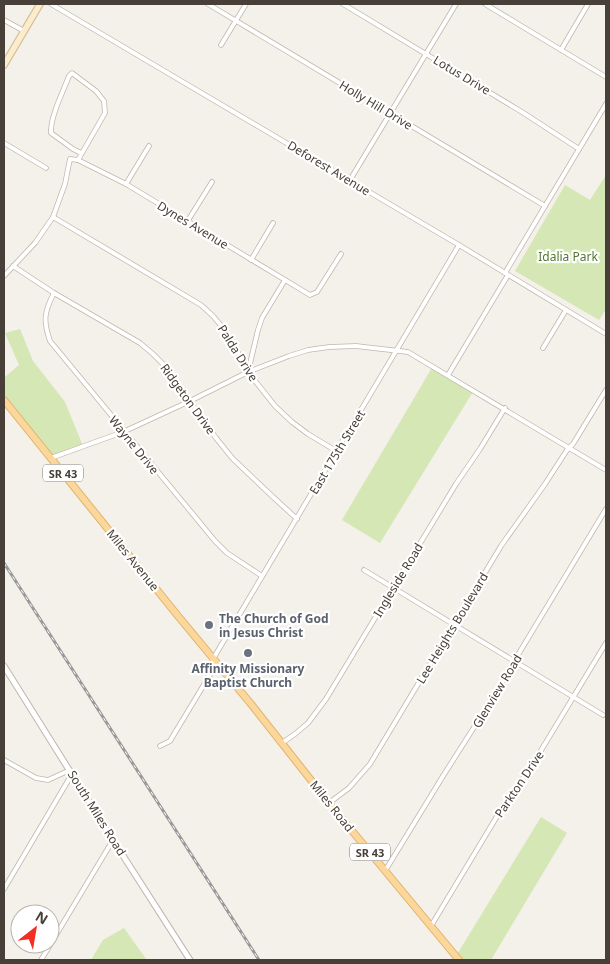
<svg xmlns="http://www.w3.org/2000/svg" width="610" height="964" font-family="'Noto Sans',sans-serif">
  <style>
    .green { fill: #d5e7b4 }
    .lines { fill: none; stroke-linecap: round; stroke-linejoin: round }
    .minor-casing { stroke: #c0b7ac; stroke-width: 5.5 }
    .tertiary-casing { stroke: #c0b7ac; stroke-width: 7 }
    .secondary-casing { stroke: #d3bf9a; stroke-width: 8 }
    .primary-casing { stroke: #e1b36b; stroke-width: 8 }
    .minor { stroke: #fff; stroke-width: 4 }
    .tertiary { stroke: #fff; stroke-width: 5 }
    .secondary { stroke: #fdeccb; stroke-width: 5.5 }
    .primary { stroke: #fbd79c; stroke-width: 6 }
    .rail-casing { stroke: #989898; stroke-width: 3 }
    .rail { stroke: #fff; stroke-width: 1; stroke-dasharray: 4; stroke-linecap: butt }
    .worship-dot { fill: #6b7280; stroke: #fff; stroke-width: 2 }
    .labels { text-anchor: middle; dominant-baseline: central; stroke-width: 4.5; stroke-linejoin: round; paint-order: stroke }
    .shield { fill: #fff; stroke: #7f7974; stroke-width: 1 }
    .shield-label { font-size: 11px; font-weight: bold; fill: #484038 }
    .street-label { font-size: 12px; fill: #484038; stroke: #fff }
    .park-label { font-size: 12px; fill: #50792c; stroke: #fff }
    .worship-label { font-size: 12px; font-weight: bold; fill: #5b616d; stroke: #fff; text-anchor: start }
  </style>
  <rect width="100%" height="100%" fill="#f4f0ea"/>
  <g class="green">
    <path d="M606,175V309L599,320L515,271L565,185L590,200Z"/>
    <path d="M20,329L33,361L65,402L83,446L51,458L4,400V378L19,365L5,333Z"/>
    <path d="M433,366L474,390L380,543L342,520Z"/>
    <path d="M541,817L567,833L491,960H459L456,956Z"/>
    <path d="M124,928L146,959L145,960H91L103,940Z"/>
  </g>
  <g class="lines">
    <defs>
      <g id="minor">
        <path d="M51,4L459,245L606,334"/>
        <path d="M208,4L545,206"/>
        <path d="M343,4L522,112L579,149"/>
        <path d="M485,4L606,77"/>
        <path d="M4,20L24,31"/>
        <path d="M221,45L246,4"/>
        <path d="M561,50L588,4"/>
        <path d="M4,143L46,168"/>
        <path d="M78,160L105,113L104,101L96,91L72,73L69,76C63,92 50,117 51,133L73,149L81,153"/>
        <path d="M350,180L456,4"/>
        <path d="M126,184L149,146"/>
        <path d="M53,217L201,305L213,316L223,328L235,347L248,372L275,406L292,422L308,434L338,452"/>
        <path d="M187,222L212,182"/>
        <path d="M251,260L273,223"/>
        <path d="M13,266L54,293L140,343L153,354L165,366L216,438L233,459L272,496L297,519"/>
        <path d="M505,273L606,104"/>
        <path d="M4,276L35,243L53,217L65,184L70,159L78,160L126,184L310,295L317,292L341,254"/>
        <path d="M54,293C44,312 43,321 50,341L215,541L227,553L262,576"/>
        <path d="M543,348L566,310"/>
        <path d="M248,372L258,330L262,318L285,280"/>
        <path d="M448,375L508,275"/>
        <path d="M51,458L123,432L190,401L248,372L289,356L308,350L329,347L356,346L408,352L606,470"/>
        <path d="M364,570L603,715"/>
        <path d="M213,659L459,245"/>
        <path d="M282,743L295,734L308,723L326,699L456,484L480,449L505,408"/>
        <path d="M160,746L170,741L217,663"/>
        <path d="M4,760L36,778L48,780L70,770"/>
        <path d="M329,803L349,788L370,764L501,546L545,484L567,450L573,444L606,390"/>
        <path d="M385,871L443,776L478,721L606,509"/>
        <path d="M4,889L72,774"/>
        <path d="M431,926L502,808L531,767L606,643"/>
        <path d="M41,960L113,840"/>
      </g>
      <path id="tertiary" d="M4,666L113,840L190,960"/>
      <path id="secondary" d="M4,65L40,4"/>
      <path id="primary" d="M4,400L178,616L251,704L329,803L459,960"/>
    </defs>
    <use href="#minor" class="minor-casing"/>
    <use href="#tertiary" class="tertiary-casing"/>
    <use href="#secondary" class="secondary-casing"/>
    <use href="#primary" class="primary-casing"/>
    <use href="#minor" class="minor"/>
    <use href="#tertiary" class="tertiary"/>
    <use href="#secondary" class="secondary"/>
    <use href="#primary" class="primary"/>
    <defs>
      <path id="rail" d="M4,563L259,960"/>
    </defs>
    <use href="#rail" class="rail-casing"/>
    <use href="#rail" class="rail"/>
  </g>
  <g class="worship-dot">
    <circle cx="209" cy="625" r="5"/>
    <circle cx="248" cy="653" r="5"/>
  </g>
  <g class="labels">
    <g class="shield">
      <rect x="43" y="464.5" width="40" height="17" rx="4"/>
      <rect x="350" y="843.5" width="40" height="17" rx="4"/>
    </g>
    <g class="shield-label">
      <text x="63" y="473">SR 43</text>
      <text x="370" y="852">SR 43</text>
    </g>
    <g class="street-label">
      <text transform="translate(462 75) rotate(31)">Lotus Drive</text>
      <text transform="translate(376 105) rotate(31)">Holly Hill Drive</text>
      <text transform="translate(329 168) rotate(31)">Deforest Avenue</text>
      <text transform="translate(193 225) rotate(31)">Dynes Avenue</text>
      <text transform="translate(238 353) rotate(58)">Palda Drive</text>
      <text transform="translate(188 399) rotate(54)">Ridgeton Drive</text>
      <text transform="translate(134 445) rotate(51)">Wayne Drive</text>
      <text transform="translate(337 452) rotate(-59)">East 175th Street</text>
      <text transform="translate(133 560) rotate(51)">Miles Avenue</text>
      <text transform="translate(398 580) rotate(-59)">Ingleside Road</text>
      <text transform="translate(452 628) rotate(-59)">Lee Heights Boulevard</text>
      <text transform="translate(497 691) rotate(-59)">Glenview Road</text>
      <text transform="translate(519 784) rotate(-56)">Parkton Drive</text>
      <text transform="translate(332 806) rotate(51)">Miles Road</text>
      <text transform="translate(97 813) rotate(58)">South Miles Road</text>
    </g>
    <g class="park-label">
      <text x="568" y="256">Idalia Park</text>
    </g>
    <g class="worship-label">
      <text x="219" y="618">The Church of God<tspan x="219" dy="14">in Jesus Christ</tspan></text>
      <text x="248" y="668" text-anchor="middle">Affinity Missionary<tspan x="248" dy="14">Baptist Church</tspan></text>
    </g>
  </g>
  <rect width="610" height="964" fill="none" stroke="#484038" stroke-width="10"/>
  <g transform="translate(35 929) rotate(31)"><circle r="24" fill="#ffffff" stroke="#b6b3af"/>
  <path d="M0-4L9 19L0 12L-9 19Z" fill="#f32e22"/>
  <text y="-8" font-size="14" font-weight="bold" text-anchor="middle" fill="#484038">N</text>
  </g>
</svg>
